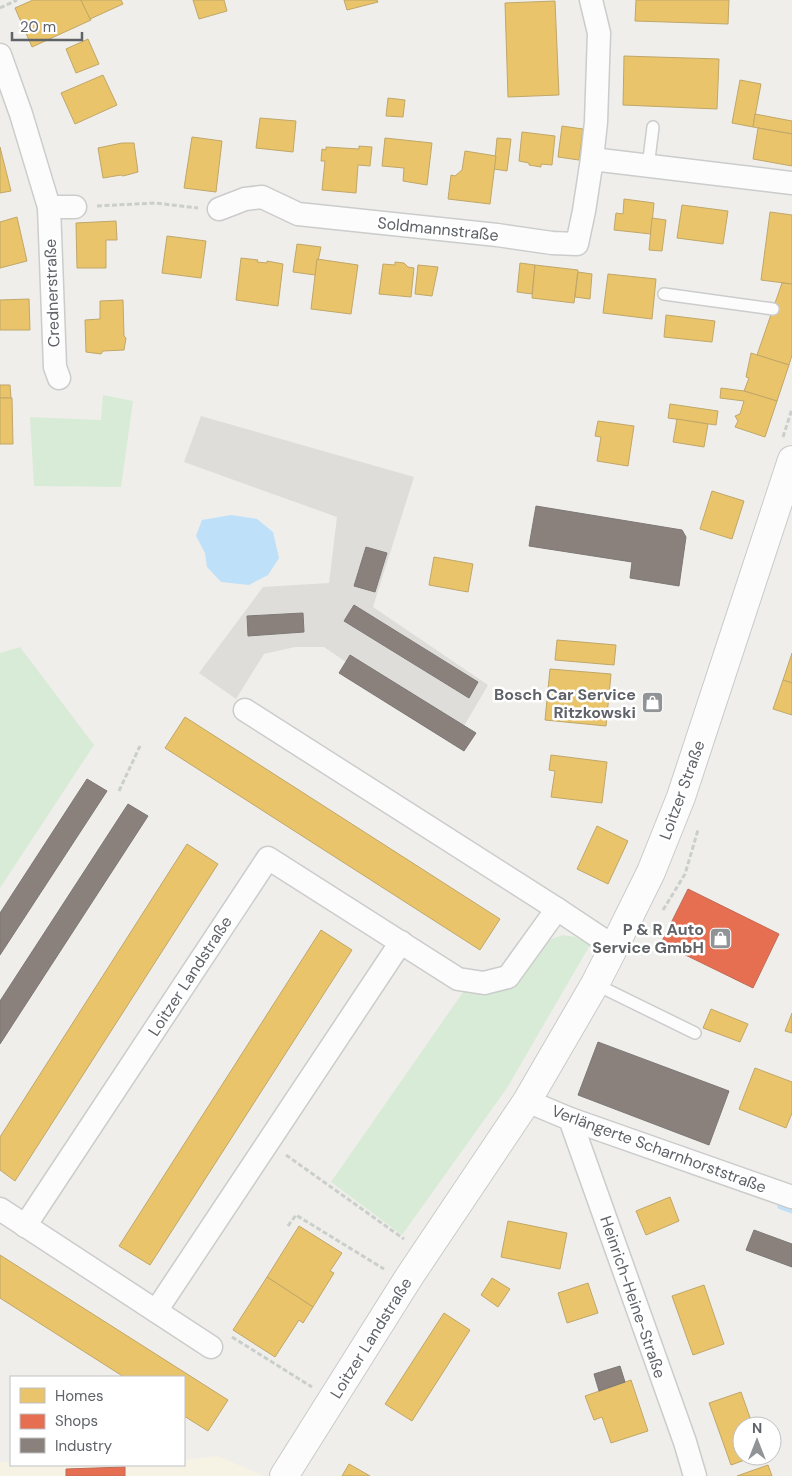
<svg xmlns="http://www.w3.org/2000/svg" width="792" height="1476" font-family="'DM Sans',sans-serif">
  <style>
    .commercial { fill: #f7f3e4 }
    .industrial { fill: #dfddda }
    .green { fill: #d8ebd6 }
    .water { fill: #bfe0f9 }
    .homes { fill: #e9c46a; stroke: #c0a769 }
    .shops { fill: #e76f51; stroke: #be6b58 }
    .industry { fill: #8a817c; stroke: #7d7876 }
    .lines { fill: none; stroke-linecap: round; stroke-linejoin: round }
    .stream { stroke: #bfe0f9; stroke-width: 7 }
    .lane-casing { stroke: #cbcccc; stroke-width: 14 }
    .street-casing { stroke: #cbcccc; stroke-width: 25 }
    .secondary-casing { stroke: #cacacb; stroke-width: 30 }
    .path { stroke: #cacfcc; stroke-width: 3; stroke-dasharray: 5 2.5; stroke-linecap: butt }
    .lane { stroke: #fdfcfc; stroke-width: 11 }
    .street { stroke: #fdfcfc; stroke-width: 22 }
    .secondary { stroke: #fdfcfc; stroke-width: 28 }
    .labels { text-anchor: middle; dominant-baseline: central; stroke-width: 5; stroke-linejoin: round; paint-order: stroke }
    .street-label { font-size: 16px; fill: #5f6368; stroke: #fff }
    .poi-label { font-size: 16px; font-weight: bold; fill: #5f6368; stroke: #fff; text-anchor: end }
  </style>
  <rect width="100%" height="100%" fill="#efeeea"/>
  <path class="commercial" d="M217,1456L264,1476H0V1462H11V1465H184V1460Z"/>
  <path class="industrial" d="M201,416L414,477L373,607L488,685L457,738L324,647H295L264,654L236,699L199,673L263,587L329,583L337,517L184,462Z"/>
  <g class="green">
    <path d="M103,395L133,401L121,487L34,486L30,417L101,420Z"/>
    <path d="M20,647L94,745L0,888V653Z"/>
    <path d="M563,935L575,937L590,945L507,1088L402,1235L331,1182L468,985L533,957L551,939Z"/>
  </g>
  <path class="water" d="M231,515L257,519L273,532L279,558L268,575L249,585L221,582L207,567L205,553L196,536L202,520Z"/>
  <g class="homes">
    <path d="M33,0H81L91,20L32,47L15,8Z"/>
    <path d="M81,0H121L123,4L90,19Z"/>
    <path d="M193,0H224L227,11L199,19Z"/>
    <path d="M344,0H377L378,2L347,10Z"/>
    <path d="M636,0H729L728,24L635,21Z"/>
    <path d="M555,1L559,95L508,97L505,3Z"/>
    <path d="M88,39L99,64L76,73L66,49Z"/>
    <path d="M624,56L719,59L717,109L623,105Z"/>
    <path d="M103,75L117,105L75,124L61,93Z"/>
    <path d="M740,80L761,84L753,127L732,123Z"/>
    <path d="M388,98L405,100L403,117L386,116Z"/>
    <path d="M755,114L792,121V134L753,127Z"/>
    <path d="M260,118L296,121L293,152L256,148Z"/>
    <path d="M562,126L583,129L579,160L558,157Z"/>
    <path d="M758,128L792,134V166L753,159Z"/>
    <path d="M522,132L555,136L552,165L541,164V167L529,165V163L519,161Z"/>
    <path d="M192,137L222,141L216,192L184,188Z"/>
    <path d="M385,138L432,143L427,185L403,181L404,168L382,166Z"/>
    <path d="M497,138L511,139L507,171L494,169Z"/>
    <path d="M122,143H134L138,172L123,176L121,175L103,178L98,148Z"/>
    <path d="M359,146L372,147L370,166L358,165L356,193L322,190L325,161H321L322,149L326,150V147L359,149Z"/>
    <path d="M0,147L11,191L0,193Z"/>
    <path d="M465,151L496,156L490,204L448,199L451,175L455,176L462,170Z"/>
    <path d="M624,199L654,203L651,234L614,230L616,213L623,214Z"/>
    <path d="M682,205L728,211L723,244L677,238Z"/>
    <path d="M770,212L792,215V284L761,280Z"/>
    <path d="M17,217L27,261L0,268V222Z"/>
    <path d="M652,218L666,220L662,251L649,250Z"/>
    <path d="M116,221L117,240H106V268H77L76,223Z"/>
    <path d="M167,236L206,241L201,278L162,273Z"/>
    <path d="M297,244L321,247L315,275L293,272Z"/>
    <path d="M241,258L258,260L257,262L267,263V261L283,264L278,306L236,300Z"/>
    <path d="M317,259L358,265L351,314L311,309Z"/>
    <path d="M395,262L404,263L408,267L414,268L411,297L379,294L383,264L395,265Z"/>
    <path d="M520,263L535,265L532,294L517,292Z"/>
    <path d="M418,265L438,267L432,296L415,294Z"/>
    <path d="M535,265L578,270L574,303L532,298Z"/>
    <path d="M578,272L592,274L590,299L575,297Z"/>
    <path d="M608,274L656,279L652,319L603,313Z"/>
    <path d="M782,283L792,284V355L789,365L757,355Z"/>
    <path d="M29,299L30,330H0V300Z"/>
    <path d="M123,300L124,336L126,338L124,350L103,351L101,354L86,352L85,320L100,319V301Z"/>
    <path d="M666,315L715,321L712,342L664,337Z"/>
    <path d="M751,353L789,365L777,401L744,391L749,378L746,377Z"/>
    <path d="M0,385H10L11,398H0Z"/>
    <path d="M721,388L744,391L777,401L765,437L735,427L738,421L735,416L740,414L744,401L720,398Z"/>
    <path d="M0,398H12L13,444H0Z"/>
    <path d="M670,404L718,411L716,425L668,418Z"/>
    <path d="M677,419L708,424L704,447L673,442Z"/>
    <path d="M598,421L634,426L628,466L597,461L601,437L595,436Z"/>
    <path d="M712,491L744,501L732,539L700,529Z"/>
    <path d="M434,557L473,564L468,592L429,585Z"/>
    <path d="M557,640L616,645L614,665L555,660Z"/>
    <path d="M792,653V683L783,680Z"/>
    <path d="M550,669L611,674L606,726L545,720Z"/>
    <path d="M783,680L792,683V715L773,709Z"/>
    <path d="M185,717L500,919L480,950L165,748Z"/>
    <path d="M551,755L607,762L602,803L551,797L555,771L549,770Z"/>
    <path d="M597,826L628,841L608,884L577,869Z"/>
    <path d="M187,844L218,864L15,1181L0,1170V1137Z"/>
    <path d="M321,930L352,950L150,1265L119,1246Z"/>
    <path d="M711,1009L748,1024L740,1042L703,1028Z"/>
    <path d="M792,1013V1033L785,1031Z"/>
    <path d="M755,1068L792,1082V1113L786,1128L739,1109Z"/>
    <path d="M670,1197L679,1221L646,1235L636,1211Z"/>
    <path d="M508,1221L567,1233L560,1269L501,1257Z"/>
    <path d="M299,1226L342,1253L330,1271L334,1273L313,1307L267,1277Z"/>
    <path d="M0,1255L228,1400L208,1431L184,1416V1377H124L0,1298Z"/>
    <path d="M267,1277L313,1307L303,1323L299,1320L275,1357L233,1330Z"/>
    <path d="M492,1278L510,1289L498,1307L481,1295Z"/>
    <path d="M588,1283L598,1313L567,1323L558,1293Z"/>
    <path d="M704,1285L724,1344L693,1355L672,1296Z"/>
    <path d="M444,1313L470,1330L412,1421L385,1404Z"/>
    <path d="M631,1380L648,1431L611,1443L602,1417L594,1420L585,1396Z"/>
    <path d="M741,1392L753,1426H742V1456H756L731,1465L709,1403Z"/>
    <path d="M349,1464L370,1476H342Z"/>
    <path d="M768,1465L772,1476H737Z"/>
  </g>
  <g class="shops">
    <path d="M688,889L779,934L753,988L661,943Z"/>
    <path d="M125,1467V1476H66V1469Z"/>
  </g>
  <g class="industry">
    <path d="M536,506L682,530L686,537L679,586L630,578L632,562L529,546Z"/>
    <path d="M366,547L387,553L375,592L354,586Z"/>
    <path d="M354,605L478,682L469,698L344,621Z"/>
    <path d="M303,613L304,632L248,636L247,616Z"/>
    <path d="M350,655L476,733L464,751L339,673Z"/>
    <path d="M87,779L107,791L0,955V913Z"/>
    <path d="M128,804L148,816L0,1044V1001Z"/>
    <path d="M598,1042L729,1091L709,1145L578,1095Z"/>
    <path d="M754,1230L792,1244V1267L746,1250Z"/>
    <path d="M620,1366L625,1382L599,1391L594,1374Z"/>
  </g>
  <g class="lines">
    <path class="stream" d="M781,1206L792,1210"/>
    <defs>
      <g id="lane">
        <path d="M648,167L653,127"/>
        <path d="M664,294L773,309"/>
        <path d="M595,984L695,1033"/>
      </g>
      <g id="street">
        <path d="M591,0L599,33L596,122L592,159"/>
        <path d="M0,55L21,114L49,207L55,367L59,378"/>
        <path d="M49,207H75"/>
        <path d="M219,209L245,199L262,197L298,214L497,235L552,243L577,244L584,211L592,159L792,183"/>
        <path d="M245,710L557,909L614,947"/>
        <path d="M527,1101L570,1119L792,1197"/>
        <path d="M570,1119L685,1442L695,1476"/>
        <path d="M0,1209L211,1347"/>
        <path d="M25,1226L268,858L458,979L484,983L508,977L557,909"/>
        <path d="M156,1311L401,942"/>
      </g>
      <path id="secondary" d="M284,1476L409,1277L527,1101L595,984L614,947L651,872L681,797L792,460"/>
    </defs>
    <use href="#lane" class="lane-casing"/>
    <use href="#street" class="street-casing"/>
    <use href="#secondary" class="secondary-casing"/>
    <g class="path">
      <path d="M0,8L17,0"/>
      <path d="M97,206L155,203L198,208"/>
      <path d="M783,437L792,409"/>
      <path d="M119,791L140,746"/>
      <path d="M663,910L685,874L698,830"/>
      <path d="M286,1155L404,1239"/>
      <path d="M288,1226L296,1215L384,1269"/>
      <path d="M232,1337L312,1387"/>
    </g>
    <use href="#lane" class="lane"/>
    <use href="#street" class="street"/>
    <use href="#secondary" class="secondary"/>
  </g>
  <defs>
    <symbol id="shop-square" viewBox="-11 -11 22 22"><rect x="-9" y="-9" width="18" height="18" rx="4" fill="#919496" stroke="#fff"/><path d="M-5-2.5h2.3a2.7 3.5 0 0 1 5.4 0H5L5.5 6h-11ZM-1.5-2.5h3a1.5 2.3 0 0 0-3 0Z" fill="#fff"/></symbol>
  </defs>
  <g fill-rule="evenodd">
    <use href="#shop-square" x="640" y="690" width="25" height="25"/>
    <use href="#shop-square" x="708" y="926" width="25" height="25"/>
  </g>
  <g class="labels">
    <g class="street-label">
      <text transform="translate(438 229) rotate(6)">Soldmannstraße</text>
      <text transform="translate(52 293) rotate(-92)">Crednerstraße</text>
      <text transform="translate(682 790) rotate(-70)">Loitzer Straße</text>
      <text transform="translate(190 976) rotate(-57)">Loitzer Landstraße</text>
      <text transform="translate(659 1149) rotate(20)">Verlängerte Scharnhorststraße</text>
      <text transform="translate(633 1297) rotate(71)">Heinrich-Heine-Straße</text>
      <text transform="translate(371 1338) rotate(-58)">Loitzer Landstraße</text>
    </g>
    <g class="poi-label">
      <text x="636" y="694">Bosch Car Service<tspan x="636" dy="18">Ritzkowski</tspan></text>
      <text x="704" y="929">P &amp; R Auto<tspan x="704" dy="18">Service GmbH</tspan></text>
    </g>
  </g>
  <rect x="10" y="1376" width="175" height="90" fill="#ffffff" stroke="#bfc1c3"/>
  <rect x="20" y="1388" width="25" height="15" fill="#e9c46a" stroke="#bfc1c3"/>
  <text x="55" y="1401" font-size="15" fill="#5f6368">Homes</text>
  <rect x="20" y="1414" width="25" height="15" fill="#e76f51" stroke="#bfc1c3"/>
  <text x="55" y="1426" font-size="15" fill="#5f6368">Shops</text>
  <rect x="20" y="1438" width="25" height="15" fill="#8a817c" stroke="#bfc1c3"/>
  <text x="55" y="1451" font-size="15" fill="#5f6368">Industry</text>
  <g transform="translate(757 1441)"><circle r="24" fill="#ffffff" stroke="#bfc1c3"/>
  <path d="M0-4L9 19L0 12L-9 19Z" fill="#919496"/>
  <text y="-8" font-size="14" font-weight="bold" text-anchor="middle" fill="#5f6368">N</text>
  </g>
  <path d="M12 32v8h70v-8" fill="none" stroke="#5f6368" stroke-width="2.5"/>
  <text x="20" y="32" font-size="15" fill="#5f6368" stroke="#ffffff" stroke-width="4" paint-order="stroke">20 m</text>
</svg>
